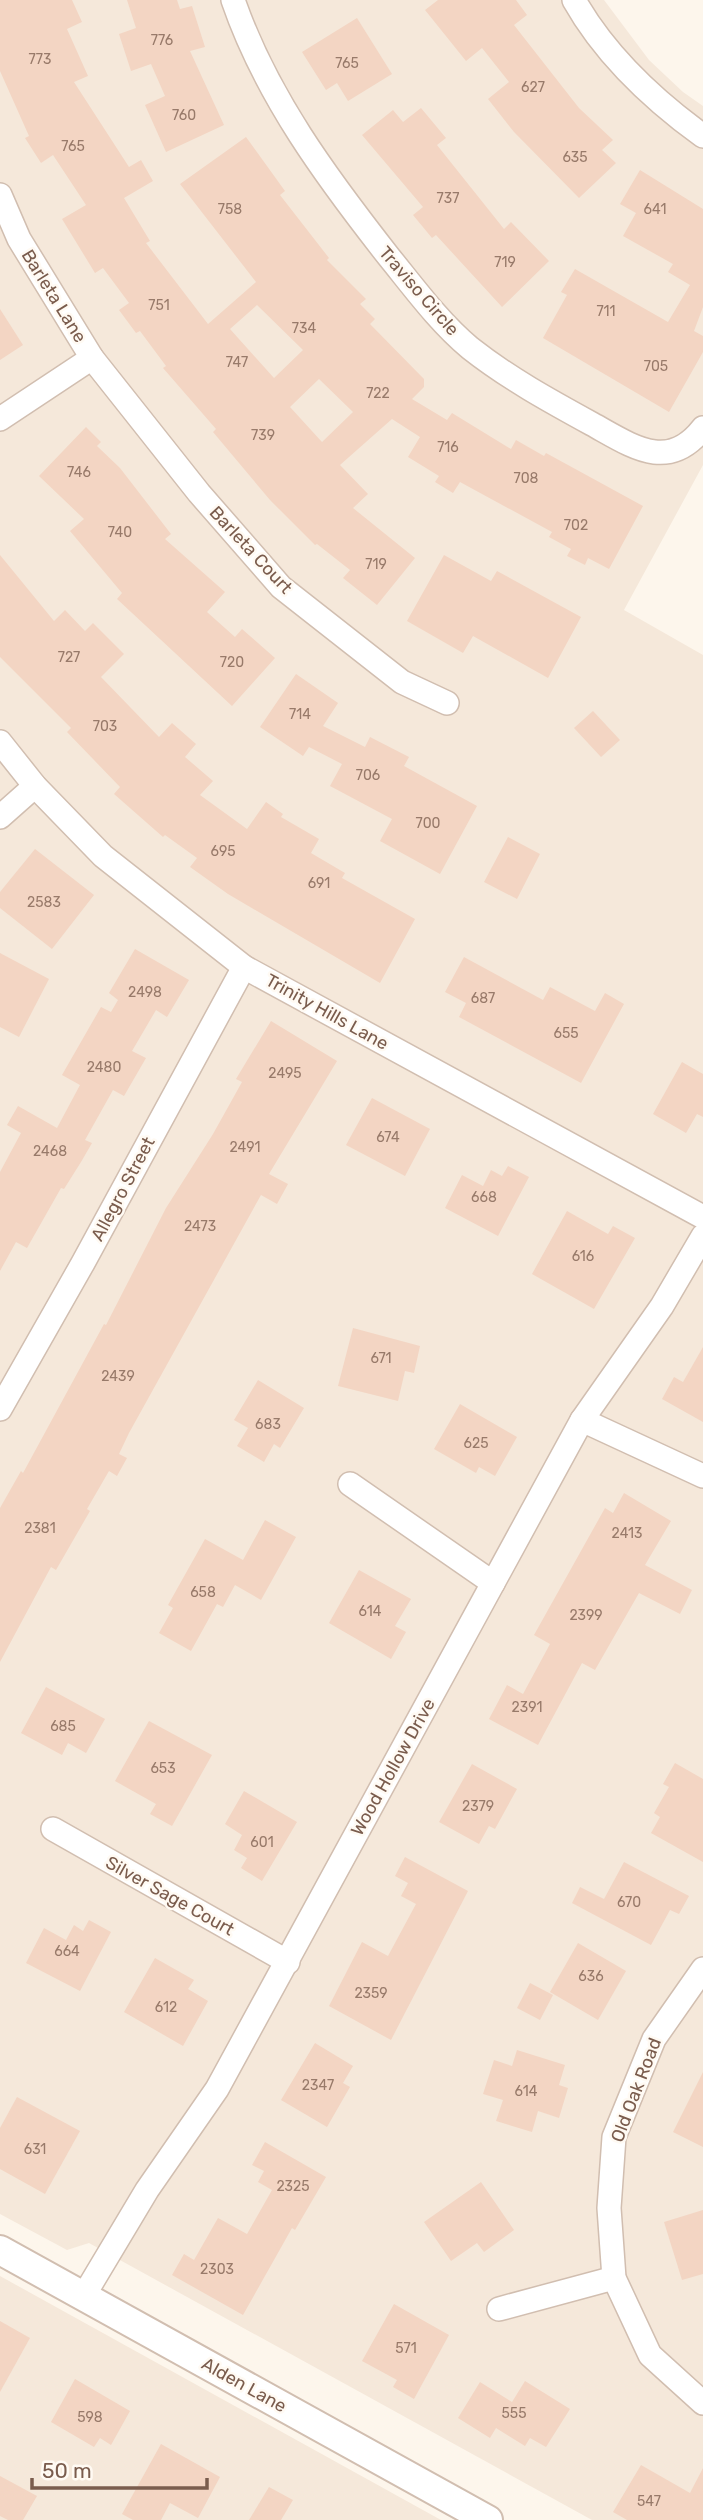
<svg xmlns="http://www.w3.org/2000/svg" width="703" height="2520" font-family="Rubik,sans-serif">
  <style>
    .residential { fill: #f5e8da }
    .building { fill: #f3d5c3; fill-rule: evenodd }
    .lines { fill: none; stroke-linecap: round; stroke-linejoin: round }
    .minor-casing { stroke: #d1beb0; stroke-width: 26 }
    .tertiary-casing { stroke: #d1beb0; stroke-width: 32 }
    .minor { stroke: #fff; stroke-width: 23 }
    .tertiary { stroke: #fff; stroke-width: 28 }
    .labels { text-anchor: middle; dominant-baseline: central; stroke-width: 5; stroke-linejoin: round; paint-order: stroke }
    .number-label { font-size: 14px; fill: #987a6a }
    .street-label { font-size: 18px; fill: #7a5c4d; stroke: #fffaf3 }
  </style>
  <rect width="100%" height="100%" fill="#fdf6ec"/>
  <g class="residential">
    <path d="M0,0H604L649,60L683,92L703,106V465L624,610L703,655V2520H592L89,2243L67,2250L0,2214Z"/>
    <path d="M0,2276L441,2520H0Z"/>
  </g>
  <g class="building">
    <path d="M0,0H72L82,22L67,29L88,76L74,82L129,167L141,160L153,181L124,198L150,241L146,243L208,324L256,282L180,184L246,137L285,191L280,195L329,258L327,260L366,299L360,304L375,319L370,324L424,379V387L412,399L447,420L452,413L511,449L516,440L544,456L546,453L643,506L609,569L588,558L585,565L567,556L571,549L549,537L552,532L460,482L453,493L435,482L439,476L408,457L420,437L392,419L340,465L368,494L353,508L415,558L377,605L343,578L350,570L317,544L315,545L270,500L213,432L216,429L163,368L166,366L140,331L136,333L119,310L129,303L103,268L95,273L62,219L86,205L53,155L41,163L25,138L29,136L0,71ZM257,305L303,350L274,378L230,329ZM319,379L353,412L322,442L290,407Z"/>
    <path d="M127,0H177L180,9L192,6L205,47L190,51L224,125L166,152L145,105L165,96L151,64L131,71L119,34L136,28Z"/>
    <path d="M438,0H516L527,15L514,25L579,108L613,140L602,150L616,163L579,198L514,132L488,99L509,82L482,48L466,61L425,10Z"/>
    <path d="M357,18L392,74L348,101L337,83L326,90L302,52Z"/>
    <path d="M421,108L446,138L437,145L504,229L511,222L549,261L502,307L436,235L432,238L413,215L423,207L362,135L393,110L403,122Z"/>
    <path d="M640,170L703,209V307L694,331L703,336V352L669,412L543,338L567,295L561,292L575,269L668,322L690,285L668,272L673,264L623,236L636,213L620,204Z"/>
    <path d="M0,309L23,345L0,360Z"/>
    <path d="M86,427L101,442L97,446L120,468L171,534L165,539L225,592L207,612L235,637L242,629L275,658L232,706L117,599L122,593L70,531L84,519L39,476Z"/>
    <path d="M0,555L54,621L65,610L85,631L93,623L124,654L101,677L159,737L172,723L196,744L185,757L213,781L200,795L247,829L266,802L283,814L281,817L319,839L311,853L345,873L342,878L415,919L380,983L228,894L190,867L197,858L165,835L163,837L114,794L120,787L67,732L71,728L0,657Z"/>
    <path d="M444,555L491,581L497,571L581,617L548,678L473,636L463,653L407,621Z"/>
    <path d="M296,674L338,703L323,726L365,747L370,737L409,757L404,766L477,806L440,874L380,841L392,819L330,786L342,764L309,747L303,756L260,727Z"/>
    <path d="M593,711L620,740L601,757L574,728Z"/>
    <path d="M508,837L540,854L517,899L484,882Z"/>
    <path d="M35,849L94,895L52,949L0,908V892Z"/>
    <path d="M135,949L189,980L167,1017L156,1010L132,1051L146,1058L124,1096L113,1090L85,1140L92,1143L81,1162L64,1189L61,1188L27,1248L16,1242L0,1271V1172L21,1133L7,1125L18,1106L57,1128L80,1085L62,1075L101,1007L111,1012L118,1000L109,993Z"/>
    <path d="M0,953L49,979L19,1037L0,1027Z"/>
    <path d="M464,957L543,1000L550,987L595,1011L605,993L624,1004L581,1083L459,1017L466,1003L445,992Z"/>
    <path d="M271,1021L337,1061L269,1174L288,1184L277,1204L261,1195L129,1433L119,1454L127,1458L117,1476L109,1471L87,1509L90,1511L56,1570L51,1567L0,1662V1508L21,1471L23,1473L104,1324L106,1325L166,1208L213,1134L242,1082L236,1079Z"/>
    <path d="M682,1062L703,1074V1117L697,1114L686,1133L653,1114Z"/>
    <path d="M372,1098L430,1129L405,1176L346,1145Z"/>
    <path d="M508,1166L529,1177L498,1236L445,1208L462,1175L483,1186L491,1170L502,1176Z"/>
    <path d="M567,1211L608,1234L613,1226L635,1238L594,1309L532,1274Z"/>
    <path d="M353,1328L420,1346L414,1373L405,1371L398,1401L338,1386Z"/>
    <path d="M703,1347V1422L662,1399L674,1377L683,1382Z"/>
    <path d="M258,1380L304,1408L280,1448L274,1444L264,1462L237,1446L248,1428L234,1420Z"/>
    <path d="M460,1404L517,1437L495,1476L479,1467L476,1473L434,1449Z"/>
    <path d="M624,1493L671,1521L645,1565L692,1590L680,1614L639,1593L595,1670L582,1663L538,1745L489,1719L507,1685L523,1694L550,1644L534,1635L605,1508L613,1513Z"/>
    <path d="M265,1520L296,1537L261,1600L235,1585L223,1607L217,1604L191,1651L159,1633L173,1608L168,1605L205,1539L243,1560Z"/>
    <path d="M359,1570L411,1599L395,1626L406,1632L391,1659L329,1623Z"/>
    <path d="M46,1687L105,1719L86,1753L68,1743L62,1755L21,1733Z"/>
    <path d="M149,1721L212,1755L172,1826L150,1814L156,1804L115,1781Z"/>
    <path d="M675,1763L703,1779V1862L651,1833L660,1817L654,1813L669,1787L663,1784Z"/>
    <path d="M472,1764L517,1789L495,1829L489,1826L479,1844L439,1822Z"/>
    <path d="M244,1791L297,1822L262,1881L241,1868L247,1858L234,1850L242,1835L225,1824Z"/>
    <path d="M405,1857L468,1891L391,2040L329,2006L362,1942L388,1956L416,1904L401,1896L408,1883L395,1876Z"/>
    <path d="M624,1862L689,1896L679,1914L670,1910L651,1945L572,1903L580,1887L604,1899Z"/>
    <path d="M89,1920L111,1932L80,1991L26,1963L44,1928L66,1940L74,1925L83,1931Z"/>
    <path d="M578,1943L626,1971L598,2020L550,1992Z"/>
    <path d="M155,1958L194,1980L188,1989L208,2001L183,2046L124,2012Z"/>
    <path d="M530,1983L553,1995L540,2020L517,2008Z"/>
    <path d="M315,2043L353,2066L343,2083L350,2087L327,2127L281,2100Z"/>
    <path d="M517,2050L565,2065L559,2085L568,2088L559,2118L538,2111L532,2132L496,2121L503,2100L483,2094L494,2060L512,2066Z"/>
    <path d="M703,2072V2147L673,2132Z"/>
    <path d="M17,2097L80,2131L45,2194L0,2169V2128Z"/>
    <path d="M265,2142L326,2177L295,2230L292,2228L243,2315L172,2275L184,2254L194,2260L218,2218L247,2234L272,2190L258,2182L264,2171L252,2165Z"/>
    <path d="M481,2182L514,2230L484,2252L477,2243L451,2261L424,2222Z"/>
    <path d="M703,2210V2274L682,2280L664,2222Z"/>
    <path d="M394,2304L449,2335L414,2399L393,2387L397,2380L362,2361Z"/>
    <path d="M0,2321L30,2338L0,2392Z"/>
    <path d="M75,2379L130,2411L111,2445L100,2438L94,2447L51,2422Z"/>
    <path d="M525,2381L570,2409L546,2447L530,2438L525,2446L496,2428L490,2438L458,2418L480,2382L512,2402Z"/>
    <path d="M161,2444L220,2477L198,2518L170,2503L161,2520H133L122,2514Z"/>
    <path d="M641,2465L690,2493L703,2468V2520H627L613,2512Z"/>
    <path d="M0,2476L37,2496L23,2520H8L0,2516Z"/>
    <path d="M269,2487L293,2500L281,2520H249Z"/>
  </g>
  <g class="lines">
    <defs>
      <g id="minor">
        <path d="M233,0C266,96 327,178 389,257C415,289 439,322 470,348C508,378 550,401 592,424C632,446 668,473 703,428"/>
        <path d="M574,0C605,55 652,99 703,136"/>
        <path d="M0,195L19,239L92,358L199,493L281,587L402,682L447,703"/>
        <path d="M0,419L92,358"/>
        <path d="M0,742L35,786L103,856L244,967L703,1217"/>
        <path d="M0,817L35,786"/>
        <path d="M0,1409L83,1263L244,967"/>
        <path d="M582,1420L703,1476"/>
        <path d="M350,1484L493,1583"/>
        <path d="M53,1829L288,1962"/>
        <path d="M703,1969L654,2039L614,2137L609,2208L614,2278L650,2355L703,2403"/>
        <path d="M83,2297L147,2190L217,2089L582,1420L662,1306L703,1236"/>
        <path d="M499,2309L614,2278"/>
      </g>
      <path id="tertiary" d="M0,2250L488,2520"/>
    </defs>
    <use href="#minor" class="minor-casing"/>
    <use href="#tertiary" class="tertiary-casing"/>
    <use href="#minor" class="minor"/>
    <use href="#tertiary" class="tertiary"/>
  </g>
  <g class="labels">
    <g class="number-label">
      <text x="162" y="40">776</text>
      <text x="40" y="59">773</text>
      <text x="347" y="63">765</text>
      <text x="533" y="87">627</text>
      <text x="184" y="115">760</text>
      <text x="73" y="146">765</text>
      <text x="575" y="157">635</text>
      <text x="448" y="198">737</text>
      <text x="230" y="209">758</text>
      <text x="655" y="209">641</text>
      <text x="505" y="262">719</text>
      <text x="159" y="305">751</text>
      <text x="606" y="311">711</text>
      <text x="304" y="328">734</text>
      <text x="237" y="362">747</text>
      <text x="656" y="366">705</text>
      <text x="378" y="393">722</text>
      <text x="263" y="435">739</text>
      <text x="448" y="447">716</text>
      <text x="79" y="472">746</text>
      <text x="526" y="478">708</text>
      <text x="576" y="525">702</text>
      <text x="120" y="532">740</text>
      <text x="376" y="564">719</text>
      <text x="69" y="657">727</text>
      <text x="232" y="662">720</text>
      <text x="300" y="714">714</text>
      <text x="105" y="726">703</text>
      <text x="368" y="775">706</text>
      <text x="428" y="823">700</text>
      <text x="223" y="851">695</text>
      <text x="319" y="883">691</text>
      <text x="44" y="902">2583</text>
      <text x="145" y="992">2498</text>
      <text x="483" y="998">687</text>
      <text x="566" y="1033">655</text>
      <text x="104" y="1067">2480</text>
      <text x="285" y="1073">2495</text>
      <text x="388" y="1137">674</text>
      <text x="245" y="1147">2491</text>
      <text x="50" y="1151">2468</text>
      <text x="484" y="1197">668</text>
      <text x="200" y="1226">2473</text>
      <text x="583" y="1256">616</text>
      <text x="381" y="1358">671</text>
      <text x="118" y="1376">2439</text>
      <text x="268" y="1424">683</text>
      <text x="476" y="1443">625</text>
      <text x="40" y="1528">2381</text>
      <text x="627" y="1533">2413</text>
      <text x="203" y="1592">658</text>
      <text x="370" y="1611">614</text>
      <text x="586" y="1615">2399</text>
      <text x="527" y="1707">2391</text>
      <text x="63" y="1726">685</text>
      <text x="163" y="1768">653</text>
      <text x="478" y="1806">2379</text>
      <text x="262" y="1842">601</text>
      <text x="629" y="1902">670</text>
      <text x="67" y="1951">664</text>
      <text x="591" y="1976">636</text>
      <text x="371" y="1993">2359</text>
      <text x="166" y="2007">612</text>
      <text x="318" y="2085">2347</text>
      <text x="526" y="2091">614</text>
      <text x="35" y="2149">631</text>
      <text x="293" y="2186">2325</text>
      <text x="217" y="2269">2303</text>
      <text x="406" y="2348">571</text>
      <text x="514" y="2413">555</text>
      <text x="90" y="2417">598</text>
      <text x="649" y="2501">547</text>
    </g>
    <g class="street-label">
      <text transform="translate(419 291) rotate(49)">Traviso Circle</text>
      <text transform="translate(54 296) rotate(58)">Barleta Lane</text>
      <text transform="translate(251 550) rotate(47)">Barleta Court</text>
      <text transform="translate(327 1012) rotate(29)">Trinity Hills Lane</text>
      <text transform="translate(123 1189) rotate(-62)">Allegro Street</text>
      <text transform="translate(393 1767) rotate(-61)">Wood Hollow Drive</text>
      <text transform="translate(170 1896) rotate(29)">Silver Sage Court</text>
      <text transform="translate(636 2090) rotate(-69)">Old Oak Road</text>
      <text transform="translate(244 2385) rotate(29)">Alden Lane</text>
    </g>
  </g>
  <path d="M32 2478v10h175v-10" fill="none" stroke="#7a5c4d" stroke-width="3.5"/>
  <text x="42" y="2478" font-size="21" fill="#7a5c4d" stroke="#fffaf3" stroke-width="5" paint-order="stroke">50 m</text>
</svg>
